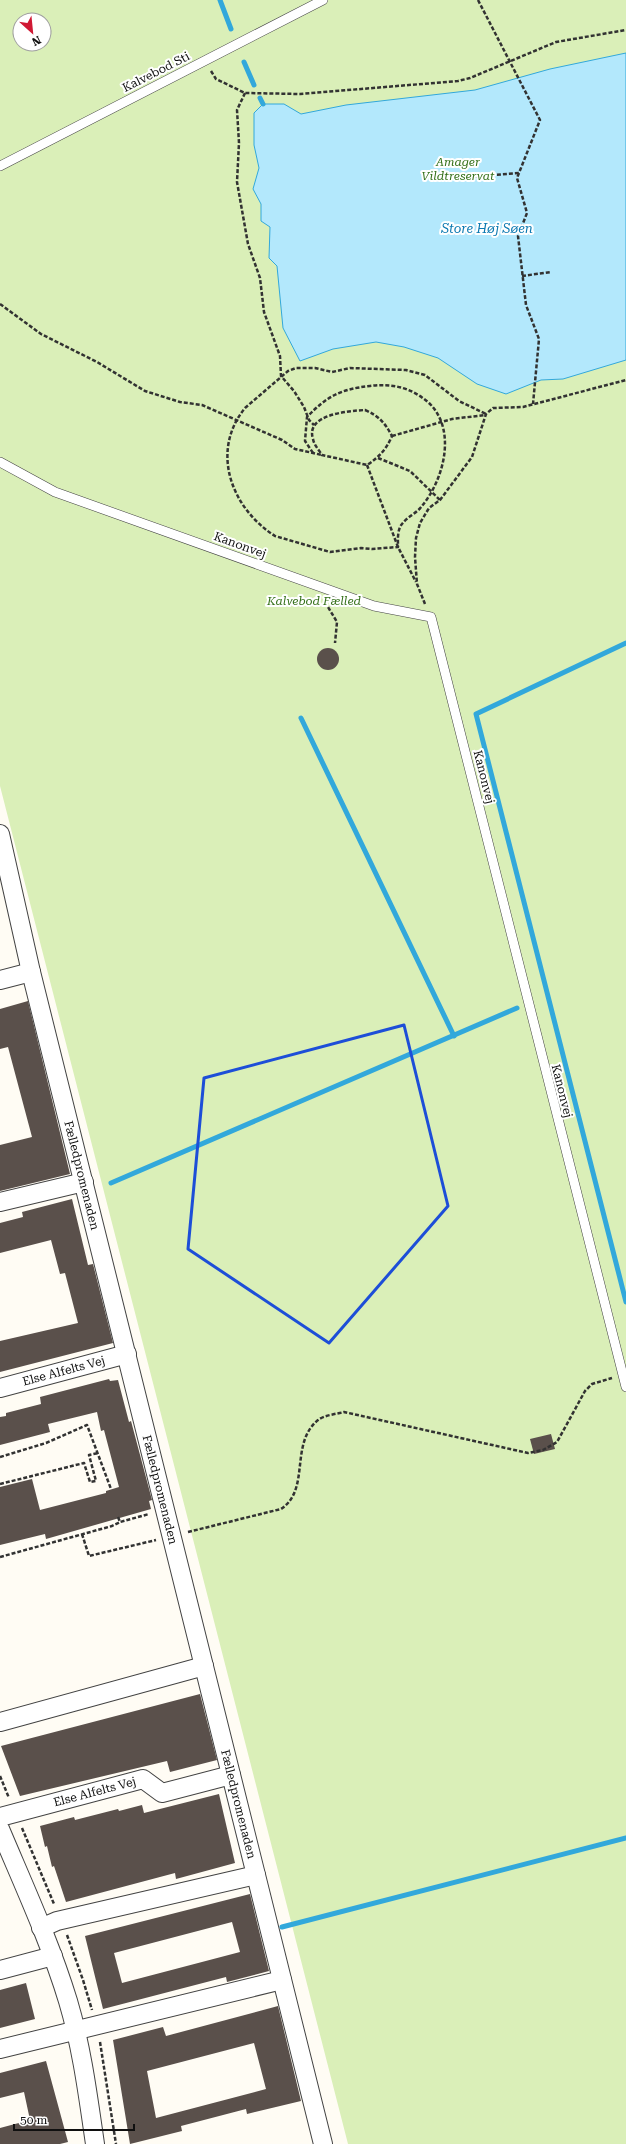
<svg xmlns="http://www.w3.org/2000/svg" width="626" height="2144" font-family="'Roboto Serif',serif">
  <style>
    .green { fill: #daefb8; fill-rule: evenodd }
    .water { fill: #b3e8fc; stroke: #32a8db }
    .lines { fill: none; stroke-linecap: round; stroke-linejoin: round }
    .stream { stroke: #32a8db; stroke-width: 5 }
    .building { fill: #5a504b; fill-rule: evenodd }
    .lane-casing { stroke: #434343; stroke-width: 10 }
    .street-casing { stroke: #434343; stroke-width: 20 }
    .path { stroke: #323232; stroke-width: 2.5; stroke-dasharray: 4 2; stroke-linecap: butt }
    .lane { stroke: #fff; stroke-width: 9 }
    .street { stroke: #fff; stroke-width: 18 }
    .marked { fill: none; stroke: #1d4ed8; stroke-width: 3; stroke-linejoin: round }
    .labels { text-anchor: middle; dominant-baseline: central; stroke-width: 4; stroke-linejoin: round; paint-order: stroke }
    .street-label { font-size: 12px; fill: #101010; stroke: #fff }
    .park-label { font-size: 12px; font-style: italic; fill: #347019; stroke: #fff }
    .water-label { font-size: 13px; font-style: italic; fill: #0b79b1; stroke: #fff }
  </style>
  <rect width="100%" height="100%" fill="#fffcf4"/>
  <path class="green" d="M0,0H626V2144H348L0,786ZM20,20H44V44H20Z"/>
  <path class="water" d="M626,53V360L563,379L541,380L506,394L477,384L438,358L404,347L376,342L333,349L300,361L283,328L277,266L269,258L270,227L261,221V204L253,189L259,168L254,145V113L263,104H284L301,114L346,105L475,90L550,69Z"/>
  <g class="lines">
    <g class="stream">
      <path d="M220,0L231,29"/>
      <path d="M244,62L254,85"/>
      <path d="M260,98L263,104"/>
      <path d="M626,643L476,714L626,1302"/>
      <path d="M301,718L454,1036"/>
      <path d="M111,1183L517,1008"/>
      <path d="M282,1927L626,1838"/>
    </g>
  </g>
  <g class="building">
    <circle cx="328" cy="659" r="11"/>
    <path d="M28,1001L70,1174L0,1191V1145L32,1137L8,1047L0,1049V1009Z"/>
    <path d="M72,1199L88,1265L93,1264L113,1343L0,1372V1341L78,1323L65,1273L60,1274L51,1240L0,1253V1223L23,1217L22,1212Z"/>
    <path d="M109,1379L110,1381L118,1380L129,1422L131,1421L152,1500L149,1501L151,1509L46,1539L45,1534L0,1545V1487L32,1479L40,1510L106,1493V1491L119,1487L104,1430L101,1431L97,1412L48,1424L50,1432L0,1445V1417L6,1416V1413L41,1404L40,1397Z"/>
    <path d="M551,1434L555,1449L534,1454L530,1439Z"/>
    <path d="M200,1694L217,1760L170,1772L167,1761L20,1796L1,1746Z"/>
    <path d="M219,1794L235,1863L176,1879L175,1873L66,1902L54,1866L52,1867L47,1846L45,1847L40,1826L74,1817L75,1820L118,1809L119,1811L142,1805L144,1813Z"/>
    <path d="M250,1894L269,1971L227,1982L226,1977L103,2009L85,1936ZM232,1922L240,1952L122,1983L114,1953Z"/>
    <path d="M26,1983L35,2019L0,2028V1990Z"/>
    <path d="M278,2006L301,2101L247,2114L246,2109L181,2126L182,2131L130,2144L113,2040L163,2027L166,2036ZM254,2043L266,2089L156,2118L147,2071Z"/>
    <path d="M46,2061L68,2142L60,2144H0V2128L30,2120L24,2092L0,2098V2073Z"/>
  </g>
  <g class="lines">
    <defs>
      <g id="lane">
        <path d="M0,166L323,0"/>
        <path d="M0,462L55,492L374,606L431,617L626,1387"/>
      </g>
      <g id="street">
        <path id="s1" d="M0,834L31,972L323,2144"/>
        <path d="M0,980L31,972"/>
        <path d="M0,1202L84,1182"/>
        <path id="s2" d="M0,1388L127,1354"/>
        <path d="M0,1722L204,1666"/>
        <path id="s3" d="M0,1817L143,1779L162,1793L231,1775"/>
        <path d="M0,1829C24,1886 50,1942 68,2001C82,2048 88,2096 95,2144"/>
        <path d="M41,1928L57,1921L256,1875"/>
        <path d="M0,1970L53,1956"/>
        <path d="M0,2049L282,1980"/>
      </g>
    </defs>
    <use href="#lane" class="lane-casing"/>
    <use href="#street" class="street-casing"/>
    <g class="path">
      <path d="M478,0L540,120L517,178L527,213L518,236L526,305L539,339L533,404"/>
      <path d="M211,71L216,79L245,93L300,94L458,81L470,78L556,42L626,30"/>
      <path d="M245,93L237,110L239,143L237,182L248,244L260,278L264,312L280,356L281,376L294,391L304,407L309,420L314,425"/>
      <path d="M467,177L519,173"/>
      <path d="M522,276L551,272"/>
      <path d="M0,304L41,334L97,362L145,391L180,402L202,405L282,440L295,449L322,455"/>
      <path d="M365,410C379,416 385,423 392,436C386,450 379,457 367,465L322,455C319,450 314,445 313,439C305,414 349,411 365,410Z"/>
      <path d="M392,436L452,419L485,415"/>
      <path d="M313,453L305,441L307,417C327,396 341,389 370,386C393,383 412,388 429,403C457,430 444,479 422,506C417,513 407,517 402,524C397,530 398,540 398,547L372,549L361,548L330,552L275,536C231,508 210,451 245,408L288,371L296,368H315L332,372L350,368L406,370L425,375L459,401L486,414"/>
      <path d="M378,458L410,471L440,500"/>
      <path d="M367,465L398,547L416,582"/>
      <path d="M325,602L337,622L335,643"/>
      <path d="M425,604L417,584L415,557L416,538L420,523L429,508L440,500L472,457L486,414L493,408L523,407L626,380"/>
      <path d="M0,1457L46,1443L87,1425L111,1489"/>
      <path d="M0,1484L84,1463L90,1482L96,1481L89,1455L98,1453"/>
      <path d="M118,1517L120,1522L149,1514"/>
      <path d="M188,1532L281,1509C311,1489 289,1444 318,1420C324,1415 337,1414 344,1412L528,1453L543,1450L557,1442L585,1391L592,1384L612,1378"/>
      <path d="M82,1534L89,1556L156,1540"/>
      <path d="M0,1557L112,1526L120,1522"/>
      <path d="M0,1776L9,1798"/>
      <path d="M22,1828L54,1904"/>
      <path d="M67,1935L83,1980L92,2010"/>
      <path d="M100,2042L116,2144"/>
    </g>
    <use href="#lane" class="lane"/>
    <use href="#street" class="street"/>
  </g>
  <path class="marked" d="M404,1025L448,1206L329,1343L188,1249L204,1078Z"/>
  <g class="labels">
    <g class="street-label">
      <text transform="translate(156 72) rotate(-27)">Kalvebod Sti</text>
      <text transform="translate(240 545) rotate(20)">Kanonvej</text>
      <text transform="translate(484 777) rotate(76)">Kanonvej</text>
      <text transform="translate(562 1091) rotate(76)">Kanonvej</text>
      <text stroke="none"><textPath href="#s1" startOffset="351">Fælledpromenaden</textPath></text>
      <text stroke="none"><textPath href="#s2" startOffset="66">Else Alfelts Vej</textPath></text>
      <text stroke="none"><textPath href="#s1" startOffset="675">Fælledpromenaden</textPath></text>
      <text stroke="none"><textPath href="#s3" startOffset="98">Else Alfelts Vej</textPath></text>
      <text stroke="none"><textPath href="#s1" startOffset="999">Fælledpromenaden</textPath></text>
    </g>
    <g class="park-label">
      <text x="458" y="162">Amager<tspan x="458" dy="14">Vildtreservat</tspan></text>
      <text x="314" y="601">Kalvebod Fælled</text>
    </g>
    <g class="water-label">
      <text x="487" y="228">Store Høj Søen</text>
    </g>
  </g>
  <g transform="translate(32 32) rotate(153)"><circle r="19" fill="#ffffff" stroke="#9f9f9f"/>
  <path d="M0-3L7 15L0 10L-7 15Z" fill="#d01934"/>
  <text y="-6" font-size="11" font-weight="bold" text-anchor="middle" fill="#101010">N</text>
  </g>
  <path d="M14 2124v6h120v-6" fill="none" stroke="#101010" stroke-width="2"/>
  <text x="20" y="2124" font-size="12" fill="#101010" stroke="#ffffff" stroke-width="3" paint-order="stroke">50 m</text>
</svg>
